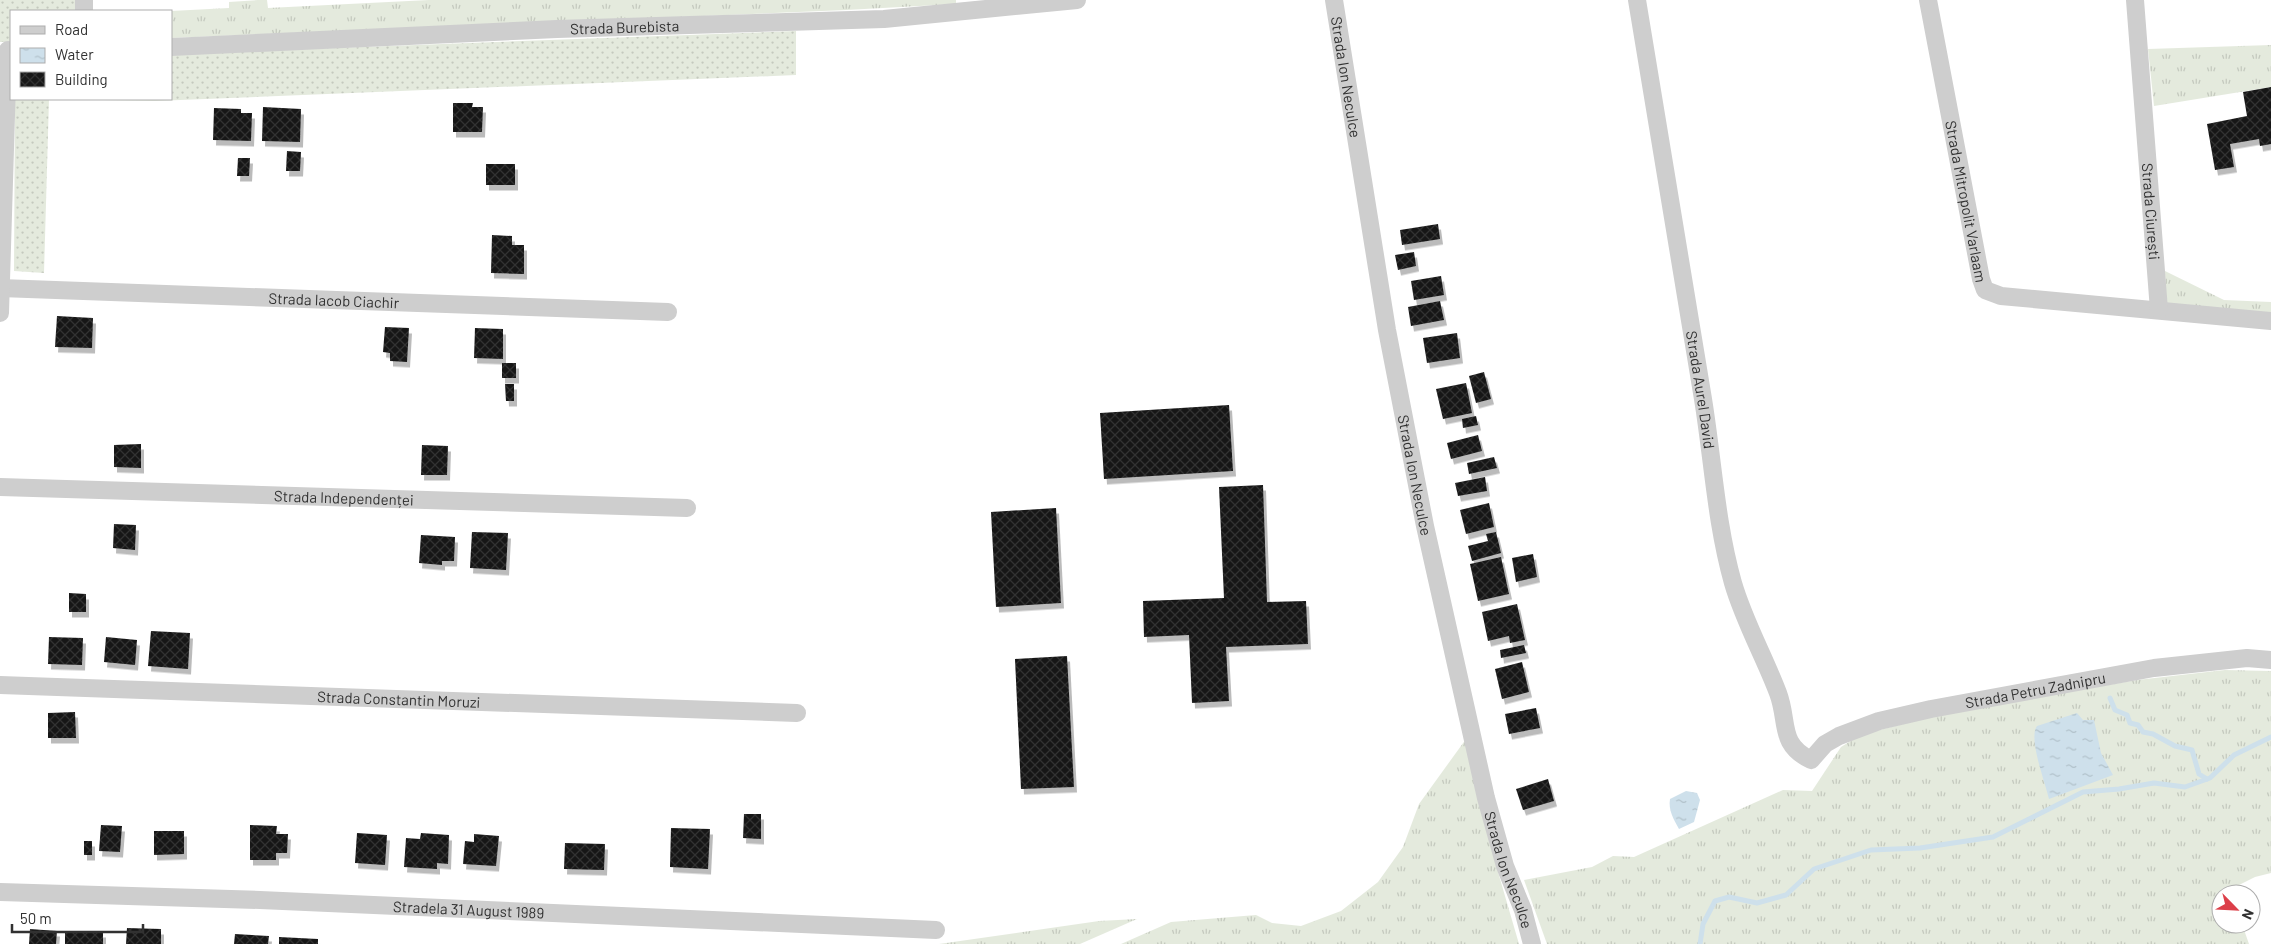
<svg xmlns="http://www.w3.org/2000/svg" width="2271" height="944" font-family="Barlow,sans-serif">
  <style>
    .grass { fill: url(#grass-tufts) }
    .garden { fill: url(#garden-dots) }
    .water { fill: url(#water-ripples) }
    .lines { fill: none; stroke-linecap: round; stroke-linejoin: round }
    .stream { stroke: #cee0eb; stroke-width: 5 }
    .building { fill: url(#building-cross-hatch); filter: url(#shadow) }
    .street { stroke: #cecece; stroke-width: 18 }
    .labels { text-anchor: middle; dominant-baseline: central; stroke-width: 5; stroke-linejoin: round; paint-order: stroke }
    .street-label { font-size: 15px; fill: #313131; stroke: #fff }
  </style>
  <defs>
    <pattern id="grass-tufts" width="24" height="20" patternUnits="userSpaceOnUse" patternTransform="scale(1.25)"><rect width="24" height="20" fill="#e4eadd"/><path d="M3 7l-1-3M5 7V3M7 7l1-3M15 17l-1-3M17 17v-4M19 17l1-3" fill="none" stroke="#c4c9be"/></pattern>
    <pattern id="garden-dots" width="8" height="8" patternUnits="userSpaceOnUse" patternTransform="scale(1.25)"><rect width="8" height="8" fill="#e4eadd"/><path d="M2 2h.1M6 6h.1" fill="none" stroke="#c4c9be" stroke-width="1.8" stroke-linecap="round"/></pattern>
    <pattern id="water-ripples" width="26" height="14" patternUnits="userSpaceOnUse" patternTransform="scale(1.25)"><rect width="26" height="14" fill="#cee0eb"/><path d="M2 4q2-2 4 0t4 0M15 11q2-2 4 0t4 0" fill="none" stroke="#b1c1ca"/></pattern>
    <pattern id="building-cross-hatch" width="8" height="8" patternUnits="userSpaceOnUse" patternTransform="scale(1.25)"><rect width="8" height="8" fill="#181818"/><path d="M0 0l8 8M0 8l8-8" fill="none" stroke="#313131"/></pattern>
    <filter id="shadow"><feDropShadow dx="3" dy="5.5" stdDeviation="0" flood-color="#0004"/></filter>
  </defs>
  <rect width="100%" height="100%" fill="#fff"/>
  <g class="grass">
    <path d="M258,0H267L268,8L429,0H956V4L846,10L171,38V11L229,8V2Z"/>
    <path d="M2271,45V87L2154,106L2148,49Z"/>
    <path d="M2165,271L2224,300L2271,302V314L2166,303Z"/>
    <path d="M2225,670L2271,671V873L2255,877L2229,890L2230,894H2221V924H2242L2249,944H1547L1524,880L1592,867L1613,856L1634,857L1783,790L1812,791L1841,747L1860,735L1946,713L2137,680Z"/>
    <path d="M1466,739L1498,872L1519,944H1121L1171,922L1256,915L1272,923L1301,926L1341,911L1378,882L1403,847L1419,804Z"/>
    <path d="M1137,919L1080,944H939L1099,921Z"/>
  </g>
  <g class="garden">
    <path d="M0,0H76V11H11V42H0Z"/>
    <path d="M796,31V75L155,101L49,99L44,273L14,271L15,99H171V54Z"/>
  </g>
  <g class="water">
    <path d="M2077,713L2083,720H2094L2101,753L2113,775L2049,799C2045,782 2028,738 2037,726Z"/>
    <path d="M1686,791L1697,793L1700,800L1694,822L1679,829C1674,820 1668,810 1670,799Z"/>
  </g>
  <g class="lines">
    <g class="stream">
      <path d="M2110,698L2115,710L2127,715L2130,723L2138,725L2143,732L2153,734L2175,746L2192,750L2199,774L2207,779"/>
      <path d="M1700,944L1703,924L1715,901L1729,897L1757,903L1786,895L1814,869L1871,850L1920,848L1993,837L2083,792L2119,789L2154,783L2185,787L2210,778L2234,755L2271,737"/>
    </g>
  </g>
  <g class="building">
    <path d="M2271,87V144L2260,146L2259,139L2230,144L2234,167L2215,170L2207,124L2247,116L2243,92Z"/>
    <path d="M453,103H473L472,107H483L482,132H453Z"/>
    <path d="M263,107L301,109L300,142L262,141Z"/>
    <path d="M214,108L241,109V113H252L251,141L213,140Z"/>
    <path d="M287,151L301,152L300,171H286Z"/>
    <path d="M238,158H250L249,176H237Z"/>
    <rect x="486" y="164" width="29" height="21"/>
    <path d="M1438,224L1440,239L1402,245L1400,230Z"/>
    <path d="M492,235L512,236V245H524V274L491,273Z"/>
    <path d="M1414,252L1416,266L1398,270L1395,255Z"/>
    <path d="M1441,276L1444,295L1414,300L1411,281Z"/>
    <path d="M1440,301L1444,320L1411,326L1408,307Z"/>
    <path d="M57,316L93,318L92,348L55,347Z"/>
    <path d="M385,327L409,328L407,362L390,361V353L383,352Z"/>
    <path d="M475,328L503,329V359L474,358Z"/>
    <path d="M1457,333L1460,358L1427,363L1423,338Z"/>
    <rect x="502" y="363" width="14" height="15"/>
    <path d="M1484,372L1491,399L1476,403L1469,376Z"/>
    <path d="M1466,383L1472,413L1443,419L1436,389Z"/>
    <path d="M505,384H514V401H506Z"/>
    <path d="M1229,405L1233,471L1104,479L1100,413Z"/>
    <path d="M1476,416L1478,425L1463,428L1462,419Z"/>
    <path d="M1478,435L1482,451L1451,459L1447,443Z"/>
    <path d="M141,444V468L114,467V445Z"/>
    <path d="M422,445L448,446L447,475H421Z"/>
    <path d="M1494,457L1497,468L1469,474L1467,463Z"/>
    <path d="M1485,477L1487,491L1458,496L1455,483Z"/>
    <path d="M1263,485L1267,602L1306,601L1308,644L1226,647L1229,701L1192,703L1189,635L1144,637L1143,601L1224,598L1219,487Z"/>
    <path d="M1489,503L1494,527L1466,534L1460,510Z"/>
    <path d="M1056,508L1061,603L996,607L991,512Z"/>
    <path d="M114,524L136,525L135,550L113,548Z"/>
    <path d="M472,532L508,533L506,570L470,568Z"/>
    <path d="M1496,532L1501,553L1472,561L1468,546L1488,541L1486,534Z"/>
    <path d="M421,535L455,537L454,561H442V565L419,563Z"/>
    <path d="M1533,554L1537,577L1516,582L1512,558Z"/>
    <path d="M1501,557L1509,594L1478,601L1470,564Z"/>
    <path d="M69,593L86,594V612H69Z"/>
    <path d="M1517,604L1525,640L1510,643L1509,636L1488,641L1482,612Z"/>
    <path d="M151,631L190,633L188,669L148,666Z"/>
    <path d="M49,637L83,638L82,665L48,664Z"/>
    <path d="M106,637L137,640L135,665L104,662Z"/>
    <path d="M1524,645L1526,653L1501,658L1500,650Z"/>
    <path d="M1067,656L1074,787L1021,789L1015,659Z"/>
    <path d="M1522,662L1529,692L1502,699L1495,669Z"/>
    <path d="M1536,708L1540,728L1509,734L1505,714Z"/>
    <path d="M75,712L76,738H48V713Z"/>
    <path d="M1548,779L1554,801L1523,810L1516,789Z"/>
    <path d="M744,814H761V839L743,838Z"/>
    <path d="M101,825L122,826L120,852L99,851Z"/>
    <path d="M250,825L277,826L276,834H288L287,853H276V860H250Z"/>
    <path d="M671,828L710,829L708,869L670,867Z"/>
    <path d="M154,831H184V854L154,855Z"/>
    <path d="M357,833L387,835L385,865L355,863Z"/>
    <path d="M421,833L449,835L448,864L437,863V869L404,867L406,838L420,839Z"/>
    <path d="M474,834L499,836L496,866L463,864L465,841L474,842Z"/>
    <rect x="84" y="841" width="8" height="14"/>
    <path d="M565,843L605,844L604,870L564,869Z"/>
    <path d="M127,928L161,929V944H126Z"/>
    <path d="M30,929L57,931L56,944H29Z"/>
    <rect x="65" y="932" width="38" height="12"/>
    <path d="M235,934L269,936L268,944H234Z"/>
    <path d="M279,937L318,939V944H279Z"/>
  </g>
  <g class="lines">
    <g class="street">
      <path d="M84,0V11"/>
      <path id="s1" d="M1334,0L1387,330L1425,526L1486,798L1505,866L1523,910L1532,944"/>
      <path id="s2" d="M1637,0C1659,133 1681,266 1703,399C1713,461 1716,523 1733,583C1744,621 1764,656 1778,693C1789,722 1778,744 1811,760L1825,744L1839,736L1879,721L1931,709L2154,668L2247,658L2271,660"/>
      <path id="s3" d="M1928,0L1981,279L1985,290L2001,296L2271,321"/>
      <path id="s4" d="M2135,0L2159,310"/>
      <path id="s5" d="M171,47L557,29L884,19L1077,0"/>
      <path id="s6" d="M0,288L668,312"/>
      <path d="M0,313L8,50"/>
      <path id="s7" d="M0,487L687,508"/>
      <path id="s8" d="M0,685L797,713"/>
      <path id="s9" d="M0,892L260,900L936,930"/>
    </g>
  </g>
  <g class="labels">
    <g class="street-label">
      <text stroke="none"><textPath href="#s5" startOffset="454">Strada Burebista</textPath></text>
      <text stroke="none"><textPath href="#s1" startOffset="78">Strada Ion Neculce</textPath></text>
      <text stroke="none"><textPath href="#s3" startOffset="205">Strada Mitropolit Varlaam</textPath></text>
      <text stroke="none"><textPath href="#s4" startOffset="212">Strada Ciurești</textPath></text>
      <text stroke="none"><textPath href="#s6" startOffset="334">Strada Iacob Ciachir</textPath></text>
      <text stroke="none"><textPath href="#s2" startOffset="395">Strada Aurel David</textPath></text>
      <text stroke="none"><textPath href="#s1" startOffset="482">Strada Ion Neculce</textPath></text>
      <text stroke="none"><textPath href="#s7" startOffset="344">Strada Independenței</textPath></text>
      <text stroke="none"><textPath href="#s2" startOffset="1028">Strada Petru Zadnipru</textPath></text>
      <text stroke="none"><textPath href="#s8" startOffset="399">Strada Constantin Moruzi</textPath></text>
      <text stroke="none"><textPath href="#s1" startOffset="888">Strada Ion Neculce</textPath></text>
      <text stroke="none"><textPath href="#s9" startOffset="469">Stradela 31 August 1989</textPath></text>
    </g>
  </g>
  <rect x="10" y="10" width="162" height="90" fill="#ffffff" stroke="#adadad"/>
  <rect x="20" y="26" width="25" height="8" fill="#cecece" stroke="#adadad"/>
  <text x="55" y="35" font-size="15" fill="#313131">Road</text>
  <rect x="20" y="48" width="25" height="15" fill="url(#water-ripples)" stroke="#adadad"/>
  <text x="55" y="60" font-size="15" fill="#313131">Water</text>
  <rect x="20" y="72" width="25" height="15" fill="url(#building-cross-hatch)" stroke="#adadad"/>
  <text x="55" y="85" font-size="15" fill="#313131">Building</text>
  <g transform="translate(2236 909) rotate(114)"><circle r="24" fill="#ffffff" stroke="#adadad"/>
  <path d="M0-4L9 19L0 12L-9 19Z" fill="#dc3f49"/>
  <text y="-8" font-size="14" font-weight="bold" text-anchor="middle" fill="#313131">N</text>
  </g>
  <path d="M12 924v8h131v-8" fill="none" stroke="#313131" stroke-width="2.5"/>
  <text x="20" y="924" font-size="15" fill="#313131" stroke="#ffffff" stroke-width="4" paint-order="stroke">50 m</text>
</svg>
